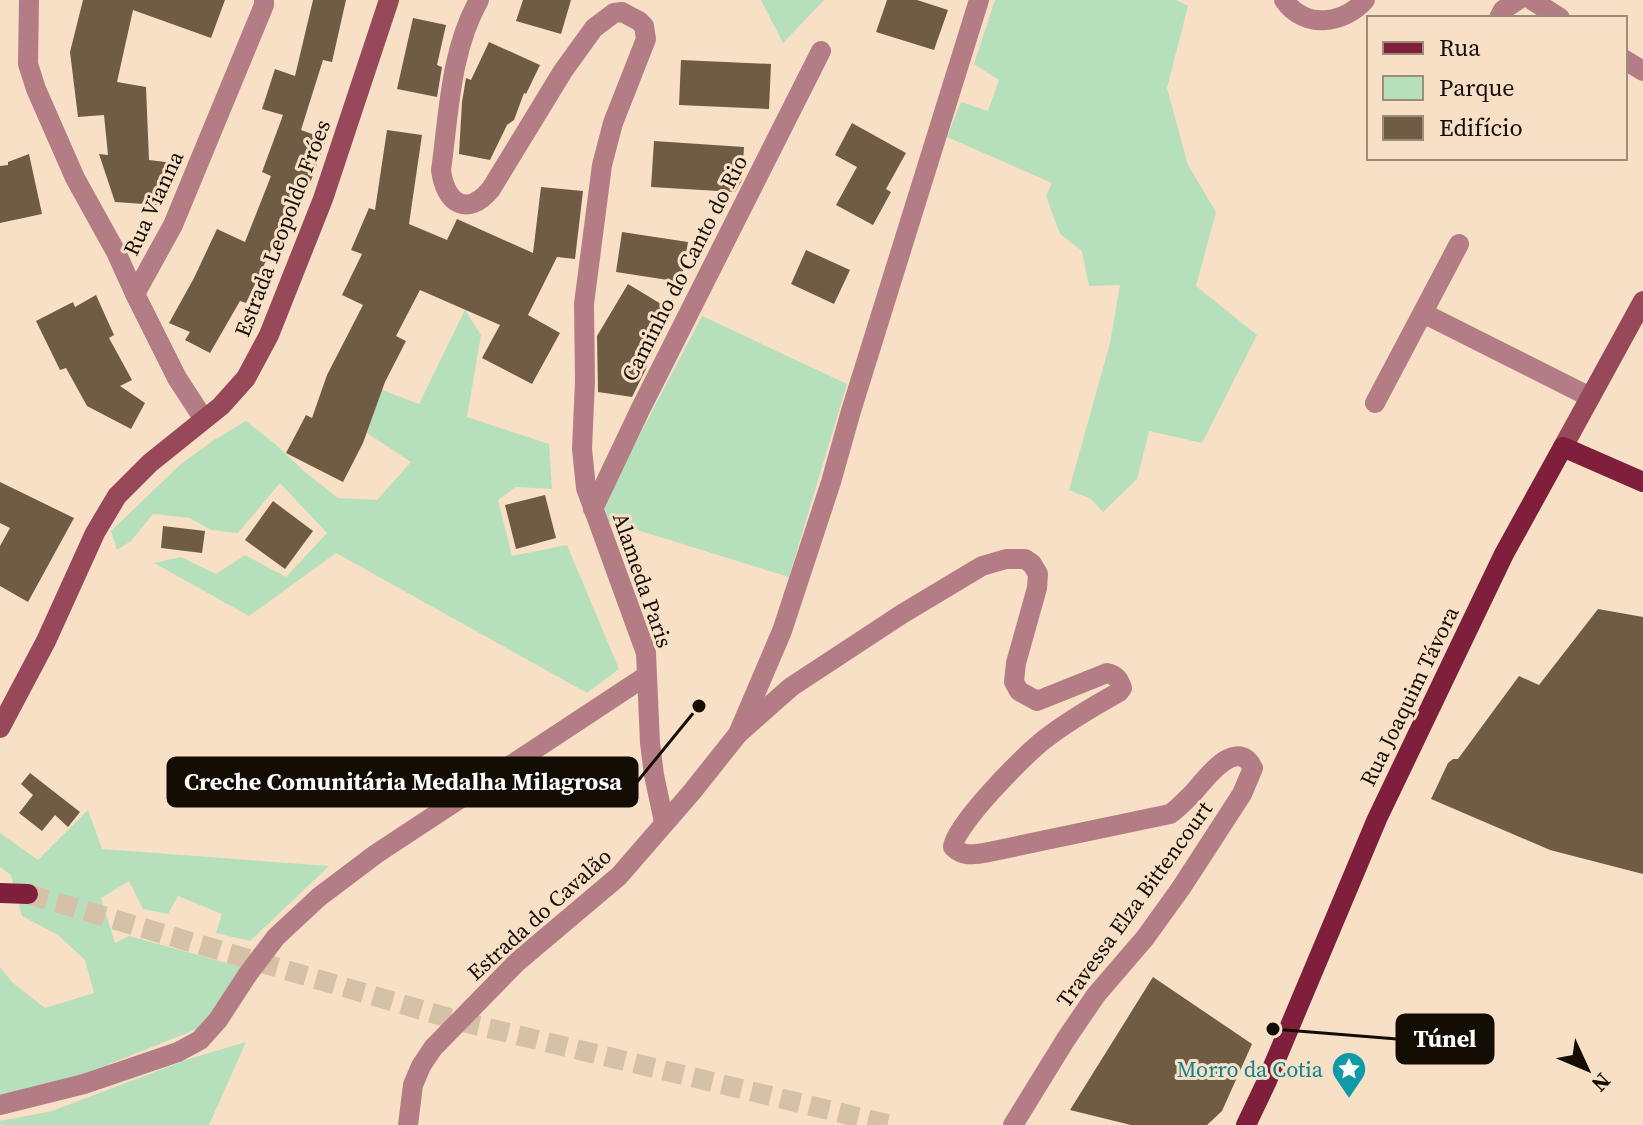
<svg xmlns="http://www.w3.org/2000/svg" width="1643" height="1125" font-family="'Source Serif 4',serif">
  <style>
    .green { fill: #b6e0bb }
    .building { fill: #705c45 }
    .lines { fill: none; stroke-linecap: round; stroke-linejoin: round }
    .primary-tunnel { stroke: #d5c0a8; stroke-width: 20; stroke-dasharray: 20 10; stroke-linecap: butt }
    .street { stroke: #b47d86; stroke-width: 20 }
    .secondary { stroke: #974959; stroke-width: 20 }
    .primary { stroke: #801f3b; stroke-width: 20 }
    .labels { text-anchor: middle; dominant-baseline: central; stroke-width: 6; stroke-linejoin: round; paint-order: stroke }
    .street-label { font-size: 22px; fill: #140d04; stroke: #f7e0c5 }
    .culture-label { font-size: 22px; fill: #0d838f; stroke: #f7e0c5; text-anchor: end }
    .leader { fill: none; stroke: #140d04; stroke-width: 3 }
    .callout-dot { fill: #140d04; stroke: #f7e0c5; stroke-width: 3 }
    .callout { fill: #140d04; stroke: #140d04; stroke-width: 3 }
    .callout-label { font-size: 24px; text-anchor: middle; font-weight: bold; fill: #fff }
  </style>
  <rect width="100%" height="100%" fill="#f7e0c5"/>
  <g class="green">
    <path d="M761,0H824L783,43Z"/>
    <path d="M995,0H1176L1188,6L1167,88L1188,165L1216,212L1196,286L1257,335L1202,443L1149,431L1137,479L1103,512L1091,499L1069,490L1110,343L1120,285L1089,286L1082,251L1060,234L1046,196L1052,183L947,137L961,102L988,111L999,80L974,64Z"/>
    <path d="M465,310L481,335L467,417L549,444L552,489L516,487L498,500L512,556L567,545L619,669L587,693L336,553L249,616L154,563L181,557L216,574L245,555L286,577L327,533L280,483L238,533L211,530L190,518L153,514L131,541L117,550L111,531L181,464L214,440L246,421L275,444L305,472L338,498L377,500L411,462L367,433L382,390L419,404Z"/>
    <path d="M702,316L847,384L789,577L608,521L604,503Z"/>
    <path d="M88,810L102,849L329,866L250,941L216,933L222,914L178,896L168,914L143,909L129,881L101,898L115,943L129,936L241,967L202,1027L52,1087L0,1096V967L12,982L45,1008L94,993L85,960L58,935L22,916L11,875L0,867V833L38,860Z"/>
    <path d="M246,1042L209,1125H0V1121L52,1111L189,1059Z"/>
  </g>
  <g class="building">
    <path d="M83,0H225L211,38L133,10L117,82L146,87L149,160L174,163L159,205L115,202L99,154L108,155L104,115L78,117L70,52Z"/>
    <path d="M313,0H346L332,62L323,60L301,130L326,139L308,189L306,188L283,247L274,244L246,303L240,301L210,353L185,340L190,332L169,323L194,278L217,229L245,242L271,176L262,172L283,115L262,109L275,69L295,76Z"/>
    <path d="M523,0H571L561,34L516,21Z"/>
    <path d="M887,0H917L948,10L934,50L876,32Z"/>
    <path d="M413,18L446,25L437,65L442,67L437,97L397,89Z"/>
    <path d="M489,42L540,65L526,94L524,93L514,120L507,125L490,160L459,154L462,102L466,78L471,80Z"/>
    <path d="M681,60L771,64L769,109L679,105Z"/>
    <path d="M852,123L906,153L886,189L891,192L873,225L836,205L857,167L835,155Z"/>
    <path d="M387,130L422,135L409,224L447,240L457,219L533,253L541,187L583,191L575,259L557,257L528,315L560,333L532,384L482,358L500,325L420,290L396,336L406,341L385,382L363,443L343,482L286,453L306,415L312,418L327,375L363,305L342,295L362,254L351,250L369,208L375,210Z"/>
    <path d="M654,141L744,147L742,180L735,192L651,187Z"/>
    <path d="M29,154L42,214L0,223V166L8,165V162Z"/>
    <path d="M622,232L688,242L681,282L616,272Z"/>
    <path d="M806,250L850,270L834,304L791,284Z"/>
    <path d="M628,284L671,310L649,347L646,369L632,397L598,392L597,336Z"/>
    <path d="M96,295L114,335L109,338L132,380L120,386L145,403L131,429L87,406L66,368L60,370L36,321L73,302L75,307Z"/>
    <path d="M0,482L74,518L28,602L0,586V546L10,528L0,523Z"/>
    <path d="M545,495L556,538L516,549L505,505Z"/>
    <path d="M273,501L313,531L285,569L245,540Z"/>
    <path d="M163,526L205,531L202,553L161,548Z"/>
    <path d="M1598,609L1643,617V874L1550,850L1431,799L1448,763L1453,759H1458L1519,676L1539,685Z"/>
    <path d="M30,773L80,812L68,827L55,815L42,831L19,813L33,795L21,784Z"/>
    <path d="M1153,977L1252,1044L1222,1111L1207,1125H1131L1070,1110Z"/>
  </g>
  <g class="lines">
    <path class="primary-tunnel" d="M28,894L459,1021L891,1125"/>
    <g class="street">
      <path d="M29,0L28,64L36,89L75,178L116,252L135,294"/>
      <path d="M479,0C450,51 449,114 441,170C445,203 467,218 491,189L563,71L594,28L614,13L622,12L639,21L644,26L646,39L613,123L602,165L584,304L585,381L582,449L586,488L646,653L650,743L654,775L664,822"/>
      <path d="M1284,0C1304,29 1343,25 1365,0"/>
      <path d="M1532,0L1560,18"/>
      <path d="M1499,18L1503,10L1518,0"/>
      <path d="M1625,60L1643,71"/>
      <path d="M1423,313L1590,397"/>
      <path d="M1375,403L1459,244"/>
      <path d="M203,418L177,378L135,294L173,225L264,5V0"/>
      <path d="M593,509L640,410L821,51"/>
      <path d="M738,734L791,687L902,614L982,566L1006,559H1025L1032,564L1038,574L1037,588L1016,663L1014,682L1019,691L1037,701L1107,673C1116,675 1119,679 1122,688L1119,692C1094,706 1068,721 1045,739C1026,753 954,826 953,847C964,858 974,854 989,852L1170,814C1179,808 1186,800 1194,792C1206,778 1237,736 1253,768L1242,794L1181,888L1145,938L1096,995L1066,1039L1013,1125"/>
      <path d="M0,1105L84,1084L178,1052L200,1040L218,1020L248,974L276,937L319,897L376,854L646,676"/>
      <path d="M408,1125L413,1085L421,1066L433,1048L517,962L619,876L691,793L738,734L782,631L831,482L851,411L979,0"/>
    </g>
    <g class="secondary">
      <path d="M1563,447L1643,301"/>
      <path d="M0,728L46,641L95,533L117,496L150,463L221,406L246,378L269,335L323,199L389,0"/>
    </g>
    <g class="primary">
      <path d="M0,893L28,894"/>
      <path d="M1246,1125L1266,1083L1377,819L1504,554L1563,447L1643,482"/>
    </g>
  </g>
  <defs>
    <symbol id="sight-pin" viewBox="-11 -11 22 30"><path d="M0 17L-7.5 6A9.5 9.5 0 1 1 7.5 6Z" fill="#0f9aa8" stroke="#f7e0c5"/><path d="M0-6L1.8-2.2L6-1.7L2.9 1.2L3.7 5.4L0 3.3L-3.7 5.4L-2.9 1.2L-6-1.7L-1.8-2.2Z" fill="#fff"/></symbol>
  </defs>
  <g fill-rule="evenodd">
    <use href="#sight-pin" x="1329" y="1049" width="40" height="54"/>
  </g>
  <g class="labels">
    <g class="street-label">
      <text transform="translate(153 203) rotate(-65)">Rua Vianna</text>
      <text transform="translate(282 228) rotate(-69)">Estrada Leopoldo Fróes</text>
      <text transform="translate(684 268) rotate(-63)">Caminho do Canto do Rio</text>
      <text transform="translate(643 580) rotate(71)">Alameda Paris</text>
      <text transform="translate(1409 696) rotate(-64)">Rua Joaquim Távora</text>
      <text transform="translate(1134 904) rotate(-54)">Travessa Elza Bittencourt</text>
      <text transform="translate(539 914) rotate(-42)">Estrada do Cavalão</text>
    </g>
    <g class="culture-label">
      <text x="1323" y="1069">Morro da Cotia</text>
    </g>
  </g>
  <path class="leader" d="M699 706L637 782M1273 1029L1397 1039"/>
  <g class="callout-dot">
    <circle cx="699" cy="706" r="8"/>
    <circle cx="1273" cy="1029" r="8"/>
  </g>
  <g class="callout">
    <rect x="168" y="758" width="469" height="48" rx="8"/>
    <rect x="1397" y="1015" width="96" height="48" rx="8"/>
  </g>
  <g class="callout-label">
    <text x="403" y="790">Creche Comunitária Medalha Milagrosa</text>
    <text x="1445" y="1047">Túnel</text>
  </g>
  <rect x="1367" y="16" width="260" height="144" fill="#f7e0c5" stroke="#9c8c78" stroke-width="2"/>
  <rect x="1383" y="42" width="40" height="12" fill="#801f3b" stroke="#9c8c78" stroke-width="2"/>
  <text x="1439" y="56" font-size="24" fill="#140d04">Rua</text>
  <rect x="1383" y="76" width="40" height="24" fill="#b6e0bb" stroke="#9c8c78" stroke-width="2"/>
  <text x="1439" y="96" font-size="24" fill="#140d04">Parque</text>
  <rect x="1383" y="116" width="40" height="24" fill="#705c45" stroke="#9c8c78" stroke-width="2"/>
  <text x="1439" y="136" font-size="24" fill="#140d04">Edifício</text>
  <g transform="translate(1587 1069) rotate(134)" stroke="#f7e0c5" stroke-width="6" paint-order="stroke">
  <path d="M0-6L14 30L0 20L-14 30Z" fill="#140d04"/>
  <text y="-12" font-size="22" font-weight="bold" text-anchor="middle" fill="#140d04">N</text>
  </g>
</svg>
